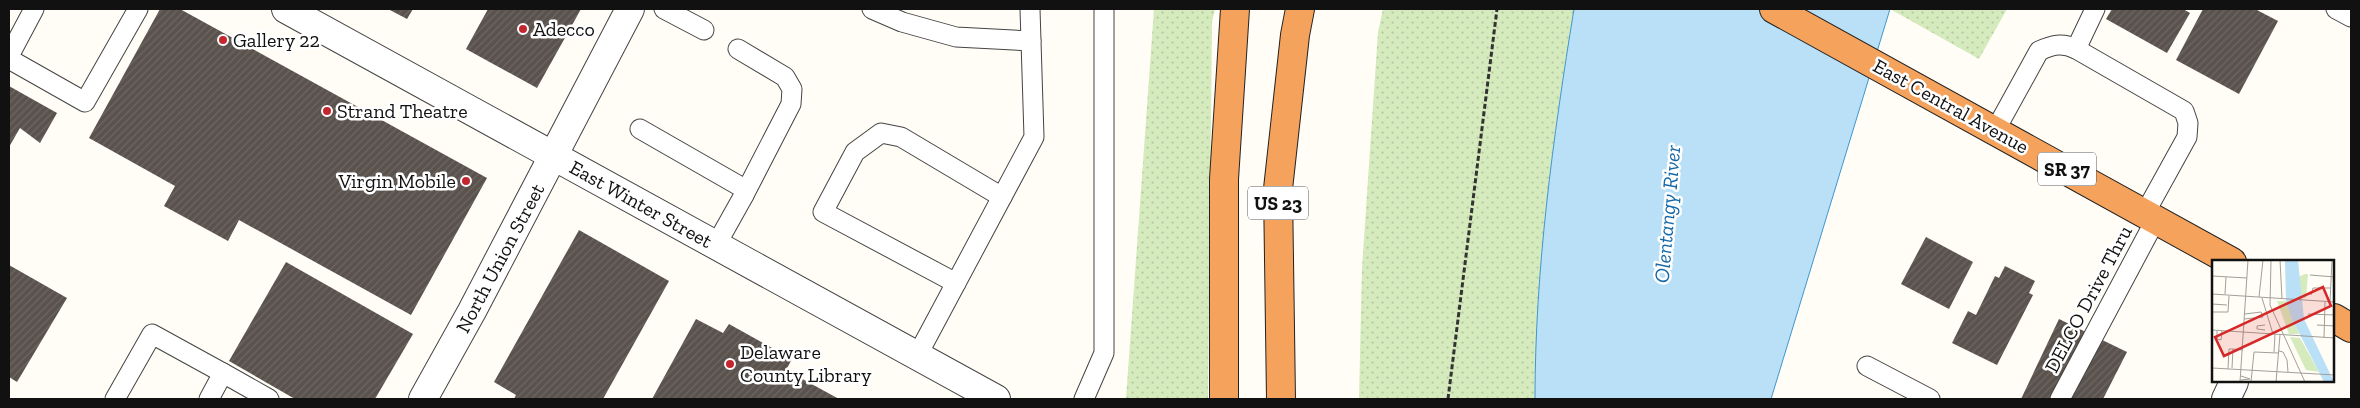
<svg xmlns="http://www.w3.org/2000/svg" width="2360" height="408" font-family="'Zilla Slab',serif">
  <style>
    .grass { fill: url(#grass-dots) }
    .water { fill: #b9e0f7; stroke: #3f96cf }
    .building { fill: url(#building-hatch) }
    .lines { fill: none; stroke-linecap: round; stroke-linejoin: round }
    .lane-casing { stroke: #444; stroke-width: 21 }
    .street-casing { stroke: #444; stroke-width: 30 }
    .highway-casing { stroke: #222; stroke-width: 30 }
    .path { stroke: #333; stroke-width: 3; stroke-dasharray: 5 2.5; stroke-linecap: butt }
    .lane { stroke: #fff; stroke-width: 19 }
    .street { stroke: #fff; stroke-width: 28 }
    .highway { stroke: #f5a25d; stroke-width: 28 }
    .poi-dot { fill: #c4262e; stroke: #fff; stroke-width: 2 }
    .labels { text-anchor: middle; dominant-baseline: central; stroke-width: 5; stroke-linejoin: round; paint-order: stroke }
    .shield { fill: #fff; stroke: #585858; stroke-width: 1 }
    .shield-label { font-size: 19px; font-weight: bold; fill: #111 }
    .poi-label { font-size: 20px; fill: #111; stroke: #fff; text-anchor: start }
    .street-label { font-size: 20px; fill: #111; stroke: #fff }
    .water-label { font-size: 21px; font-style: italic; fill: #1768a6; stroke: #fff }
    .inset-road { fill: none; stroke: #a09f9a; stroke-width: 1 }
    .view { fill: #d62828; fill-opacity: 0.15; stroke: #d62828; stroke-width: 2.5 }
    .inset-edge { fill: none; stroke: #111; stroke-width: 2.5 }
  </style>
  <defs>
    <pattern id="grass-dots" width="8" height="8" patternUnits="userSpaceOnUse" patternTransform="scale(1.25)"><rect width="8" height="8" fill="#d5ebbd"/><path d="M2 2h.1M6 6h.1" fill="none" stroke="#b6c8a1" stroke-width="1.8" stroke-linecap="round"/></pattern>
    <pattern id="building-hatch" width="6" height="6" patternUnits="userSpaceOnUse" patternTransform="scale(1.25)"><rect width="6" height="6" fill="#5a524d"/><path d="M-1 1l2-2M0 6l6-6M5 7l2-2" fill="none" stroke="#6d6662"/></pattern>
  </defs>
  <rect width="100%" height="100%" fill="#fffdf5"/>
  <g class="grass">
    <path d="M1154,9H1215L1212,22L1208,399H1126Z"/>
    <path d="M1383,9H1574C1553,138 1535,269 1535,399H1359L1362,268L1378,32Z"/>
    <path d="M1890,9H2007L1979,59Z"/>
  </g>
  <path class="water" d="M1574,9H1890L1771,399H1535C1535,269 1553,138 1574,9Z"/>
  <g class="building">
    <path d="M160,9H180L487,178L411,315L239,220L228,241L164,206L175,186L89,138Z"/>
    <path d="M388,9H413L407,19Z"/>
    <path d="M488,9H581L537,88L466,49Z"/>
    <path d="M2112,9H2183L2190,13L2167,53L2106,19Z"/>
    <path d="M2203,9H2255L2278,21L2239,94L2176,60Z"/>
    <path d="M9,86L57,113L40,143L20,128L9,147Z"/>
    <path d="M579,230L669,281L603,399H514L516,395L494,382Z"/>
    <path d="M1926,237L1973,262L1949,309L1901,284Z"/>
    <path d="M286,262L413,334L375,399H295L229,361Z"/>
    <path d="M9,265L67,298L17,382L9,377Z"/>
    <path d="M2005,266L2035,281L2029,293L2033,295L1997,365L1952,343L1968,311L1976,315L1995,276L1999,278Z"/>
    <path d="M696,319L723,333L729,324L792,359L786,370L839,399H652Z"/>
    <path d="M2059,319L2127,352L2103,399H2021Z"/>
  </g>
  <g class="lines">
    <defs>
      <g id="lane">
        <path d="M664,9L704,30"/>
        <path d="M872,9L902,22L956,37L1031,41L1030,9"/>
        <path d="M2336,9L2351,17"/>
        <path d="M738,49L785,77L792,89L791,104L744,195"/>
        <path d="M2076,49L2095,9"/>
        <path d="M9,56L34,9"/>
        <path d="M9,59L85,102L138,9"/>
        <path d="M640,129L743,188L744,195L716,245"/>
        <path d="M1996,129L2039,51C2052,45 2062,42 2076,49L2184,111L2188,123L2187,137L2145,213"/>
        <path d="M956,283L823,212L855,152L881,133L901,137L1002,197"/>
        <path d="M917,356L1034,137L1031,41"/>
        <path d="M1867,366L1930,399"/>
        <path d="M115,399L152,334L223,373"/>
        <path d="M209,399L223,373L269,399"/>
        <path d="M1084,399L1104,353V9"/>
        <path d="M2060,399L2156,219"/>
      </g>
      <g id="street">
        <path d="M286,9L996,399"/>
        <path d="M423,399L472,311L630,9"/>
        <path d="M2226,399L2234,382"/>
      </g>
      <g id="highway">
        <path d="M1774,9L2232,262"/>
        <path d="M2334,318L2351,328"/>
        <path d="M1224,399V179L1235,9"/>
        <path d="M1281,399L1278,189L1295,35L1300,9"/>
      </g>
    </defs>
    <use href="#lane" class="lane-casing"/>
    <use href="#street" class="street-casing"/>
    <use href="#highway" class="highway-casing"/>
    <path class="path" d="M1448,399L1497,9"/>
    <use href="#lane" class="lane"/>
    <use href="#street" class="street"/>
    <use href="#highway" class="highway"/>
  </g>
  <g class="poi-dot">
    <circle cx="523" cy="29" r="5"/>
    <circle cx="223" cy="40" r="5"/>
    <circle cx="327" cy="111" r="5"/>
    <circle cx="466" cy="181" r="5"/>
    <circle cx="730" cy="364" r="5"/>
  </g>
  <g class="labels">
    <g class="shield">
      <rect x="2038" y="152.5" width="58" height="33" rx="4"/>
      <rect x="1248" y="186.5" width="60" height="33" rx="4"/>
    </g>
    <g class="shield-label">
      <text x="2067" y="169">SR 37</text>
      <text x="1278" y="203">US 23</text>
    </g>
    <g class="poi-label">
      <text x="533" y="29">Adecco</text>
      <text x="233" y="40">Gallery 22</text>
      <text x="337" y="111">Strand Theatre</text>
      <text x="456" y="181" text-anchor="end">Virgin Mobile</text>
      <text x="740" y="352">Delaware<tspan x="740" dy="23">County Library</tspan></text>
    </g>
    <g class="street-label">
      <text transform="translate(1951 106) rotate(29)">East Central Avenue</text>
      <text transform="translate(641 204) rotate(29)">East Winter Street</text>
      <text transform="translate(500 258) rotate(-62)">North Union Street</text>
      <text transform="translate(2088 299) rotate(-62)">DELCO Drive Thru</text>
    </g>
    <g class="water-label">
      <text transform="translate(1667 214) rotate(-85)">Olentangy River</text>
    </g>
  </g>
  <g transform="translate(2212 260)">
    <rect width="122" height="122" fill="#fffdf5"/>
    <path d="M93,14H96L94,38L89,37L86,17ZM65,41H74L87,74H77ZM78,77L88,78L107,112L94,110Z" fill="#d5ebbd"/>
    <path d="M73,0H86L92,59L122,122H112L80,59L74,41Z" fill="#b9e0f7"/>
    <path class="inset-road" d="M59,0L58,45L93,122M68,0L70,39M98,15L123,17M0,16L35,18M0,34L123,42M13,34L14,17M99,35L101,28H118M47,37L51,0M50,38L61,74M118,42L120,0M0,44L15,45M0,52H16L17,36M96,54L123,55M32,59L51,57L49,52L33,54M105,65L123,66M0,70L123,78M53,70L45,69V66L53,65M5,71V79L9,80L10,71M112,78L113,42M67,91L71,92L75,100L76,112M62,92L63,74M0,108L123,115M20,108L21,89L31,90M16,109L17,89H21M29,120L38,119L29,116M28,122L36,0M39,122L42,92L66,93M64,122L68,75"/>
    <path class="view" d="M111,27L119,46L12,96L3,77Z"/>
    <rect width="122" height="122" class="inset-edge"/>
  </g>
  <rect width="2360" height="408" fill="none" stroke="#111111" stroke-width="20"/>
</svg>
